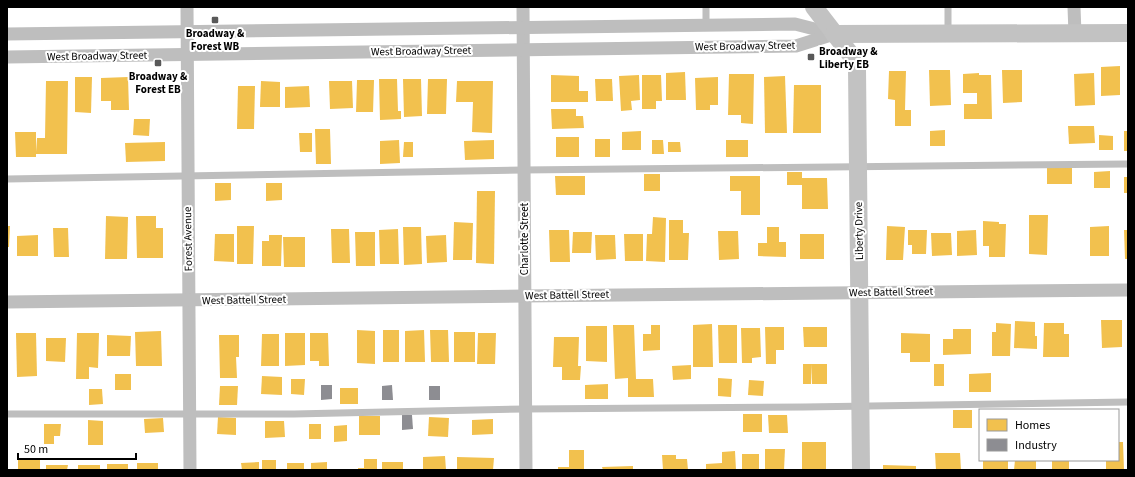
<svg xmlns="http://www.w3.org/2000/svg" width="1135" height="477" font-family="'Source Sans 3',sans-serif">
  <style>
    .homes { fill: #f2c14e }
    .industry { fill: #8d8d92 }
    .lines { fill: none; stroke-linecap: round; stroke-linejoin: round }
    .lane { stroke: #bebebe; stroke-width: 7 }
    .street { stroke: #bebebe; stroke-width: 13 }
    .secondary { stroke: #c2c2c2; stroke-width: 18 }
    .poi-dot { fill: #595959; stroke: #fff; stroke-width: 1.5 }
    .labels { text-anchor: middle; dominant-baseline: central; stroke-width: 4; stroke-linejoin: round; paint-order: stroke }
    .poi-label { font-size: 11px; font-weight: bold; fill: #000; stroke: #fff }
    .street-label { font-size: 11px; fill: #000; stroke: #fff }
  </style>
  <rect width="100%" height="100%" fill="#fff"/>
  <g class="homes">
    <path d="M1120,66V95L1101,96V67Z"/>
    <path d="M929,70H950L951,105L930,106Z"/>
    <path d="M1002,70H1022V102L1003,103Z"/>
    <path d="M889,71H906L905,110H911V126H895V100L888,99Z"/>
    <path d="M685,72L686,100H666V73Z"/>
    <path d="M979,73V75H991L992,119H964V104H977V93H963V74Z"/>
    <path d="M1094,73L1095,105L1075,106L1074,74Z"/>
    <path d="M729,74H754L753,124L741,123V115H728Z"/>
    <path d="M551,75L579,76V91H588V102H551Z"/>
    <path d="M639,75L640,100L631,101L632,110L621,111L619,76Z"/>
    <path d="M642,75H661L662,101H656V109H642Z"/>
    <path d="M785,76L787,133H765L764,77Z"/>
    <path d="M75,77H92L91,113L75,112Z"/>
    <path d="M128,77L129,110H111V101H101V78Z"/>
    <path d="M718,77V105H710V110H696L695,78Z"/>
    <path d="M379,79H397L398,111H401V119L380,120Z"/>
    <path d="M403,79H421L422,116L404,117Z"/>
    <path d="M428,79H447L446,114H427Z"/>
    <path d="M595,79H612L613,101H596Z"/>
    <path d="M357,80H374L373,112H356Z"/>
    <path d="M46,81H68L67,154H36V157H16L15,132H36V152L37,138H45Z"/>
    <path d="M261,81L280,82V107H260Z"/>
    <path d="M329,81H352L353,108L330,109Z"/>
    <path d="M457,81H493L492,133L472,132L473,102H456Z"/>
    <path d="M794,85H821V133H793Z"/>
    <path d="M238,86H255L254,129H237Z"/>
    <path d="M309,86L310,107L285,108V87Z"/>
    <path d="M551,109H576V116H583L584,128L552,129Z"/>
    <path d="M134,119H150L149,136L133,135Z"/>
    <path d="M1068,126H1094L1095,143L1069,144Z"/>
    <path d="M315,129H330L331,164H316Z"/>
    <path d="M945,130V146H930V131Z"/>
    <path d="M641,131V150H622V132Z"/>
    <rect x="1124" y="131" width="4" height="20"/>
    <path d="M299,133H312V152H300Z"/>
    <path d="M1099,135L1113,136V150H1099Z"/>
    <rect x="556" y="137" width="23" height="20"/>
    <rect x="595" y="139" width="15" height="18"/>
    <path d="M399,140L400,163L380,164V141Z"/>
    <path d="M494,140V159L465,160L464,141Z"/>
    <path d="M652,140H663L664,154H652Z"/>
    <rect x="726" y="140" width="22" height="17"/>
    <path d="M165,142V161L126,162L125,143Z"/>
    <path d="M404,142H413V157H403Z"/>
    <path d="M668,142H680L681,152H668Z"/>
    <path d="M1047,167L1072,168V184H1047Z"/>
    <path d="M1110,171V188H1094V172Z"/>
    <path d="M787,172H802V178H827L828,209H802V185H787Z"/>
    <rect x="644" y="174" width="16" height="17"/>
    <path d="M555,176H585V195H556Z"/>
    <path d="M730,176H760V215H741V191H730Z"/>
    <rect x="1124" y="177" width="4" height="16"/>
    <path d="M215,183H231V200L215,201Z"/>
    <path d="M266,183H282V200L266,201Z"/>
    <path d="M477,191H495L494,264L476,263Z"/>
    <path d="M1029,215H1048L1047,255L1029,254Z"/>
    <path d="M106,216L128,217L127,259H105Z"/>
    <path d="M136,216H156V228H163V258H137Z"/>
    <path d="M653,217L666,218L665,262L646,261L647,234H652Z"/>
    <path d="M669,220H683V233H689L688,260H669Z"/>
    <path d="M983,221L999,222V224H1006L1005,257H989V246H983Z"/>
    <path d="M454,222L473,223L472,260H453Z"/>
    <path d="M7,226H10L9,247H7Z"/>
    <path d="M237,226H254L253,264H237Z"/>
    <path d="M887,226L905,227L903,260H886Z"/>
    <path d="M1109,226V256H1090V227Z"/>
    <path d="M403,227H421L422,264L404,265Z"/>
    <path d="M767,227H779V242H786V257L758,256V243H767Z"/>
    <path d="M53,228H68L69,257H54Z"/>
    <path d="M331,229H349L350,263H332Z"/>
    <path d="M398,229L399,264H380L379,230Z"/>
    <path d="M549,230H569L570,262H550Z"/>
    <path d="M908,230H927L926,254H912V245H908Z"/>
    <path d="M976,230L977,255L957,256V231Z"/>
    <path d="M1124,230H1128V259H1125Z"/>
    <path d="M718,231H738L739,259L719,260Z"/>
    <path d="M355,232H375V266H356Z"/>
    <path d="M573,232H592L591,253H572Z"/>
    <path d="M931,233H951L952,255L932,256Z"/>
    <path d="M215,234H234V262L214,261Z"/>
    <path d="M624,234H643V261H625Z"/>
    <rect x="800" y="234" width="24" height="25"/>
    <path d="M38,235V256H17V236Z"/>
    <path d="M269,235H282L281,266H262V241H269Z"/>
    <path d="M446,235L447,262L427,263L426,236Z"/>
    <path d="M595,235H615L616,259L596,260Z"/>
    <path d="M283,237H305V267H284Z"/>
    <path d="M1101,320H1122V347L1102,348Z"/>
    <path d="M1015,321L1035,322V336H1037V349L1014,348Z"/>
    <path d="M996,323L1011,324L1010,356H992V332H996Z"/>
    <path d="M1044,323H1064V334H1069V357H1043Z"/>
    <path d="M712,324L713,367H693V325Z"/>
    <path d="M613,325H634L636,379H653L654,397H628V378L615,379Z"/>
    <path d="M651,325H660V350L643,351V334H651Z"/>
    <path d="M718,325H737V363H719Z"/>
    <path d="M586,326H607V362L586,361Z"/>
    <path d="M765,327H784V350H776V364H766Z"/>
    <path d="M803,327H827V347H804Z"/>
    <path d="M741,328H760L761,357L752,358V363H742Z"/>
    <path d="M953,329H971V354L943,355V339H953Z"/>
    <path d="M357,330L375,331V364L357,363Z"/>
    <rect x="383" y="330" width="16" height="32"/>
    <path d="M424,330L425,362H405V331Z"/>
    <path d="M430,330H448L449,362H431Z"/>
    <path d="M161,331L162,366H136L135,332Z"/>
    <rect x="454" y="332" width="21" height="30"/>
    <path d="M16,333H36L37,376L17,377Z"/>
    <path d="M77,333H99L98,368L89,367V379H76Z"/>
    <path d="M285,333H305V365L285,366Z"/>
    <path d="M310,333H328L329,366H319V361H310Z"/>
    <path d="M478,333H496L495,364H477Z"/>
    <path d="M901,333L930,334V362H910V353H901Z"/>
    <path d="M262,334H279V366H261Z"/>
    <path d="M107,335L131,336L130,356H107Z"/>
    <path d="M219,335H239V357H236L237,378H220Z"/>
    <path d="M554,337H579L578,366H581L580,380H562V367H553Z"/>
    <path d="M46,338H66L65,362L46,361Z"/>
    <rect x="803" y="364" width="8" height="20"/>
    <path d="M811,364H827V384H812Z"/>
    <rect x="934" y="364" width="10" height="22"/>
    <path d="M691,365V379L673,380L672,366Z"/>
    <path d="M991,373V392H969V374Z"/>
    <rect x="115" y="374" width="16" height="16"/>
    <path d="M262,376L282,377V395L261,394Z"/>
    <path d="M718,378L732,379L731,397L718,396Z"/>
    <path d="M291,379H305L304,395L291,394Z"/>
    <path d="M749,380L764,381L763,396L748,395Z"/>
    <path d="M608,384V399H585V385Z"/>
    <path d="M220,386H238L237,405H219Z"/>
    <rect x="340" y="388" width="18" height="16"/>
    <path d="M89,389H102L103,404L89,405Z"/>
    <rect x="953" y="410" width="19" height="18"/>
    <rect x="743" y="414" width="19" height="18"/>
    <path d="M768,415H787L788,433H769Z"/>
    <rect x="359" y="416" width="21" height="19"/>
    <path d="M218,417L236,418V435L217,434Z"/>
    <path d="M429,417L449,418L448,437L428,436Z"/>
    <path d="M163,418L164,432L145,433L144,419Z"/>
    <path d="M493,419V434L472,435V420Z"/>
    <path d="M88,420L103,421V445H88Z"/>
    <path d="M265,421H284L285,437L265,438Z"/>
    <path d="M44,424H61L60,436H54V444H44Z"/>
    <rect x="309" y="424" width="12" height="15"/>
    <path d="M347,425V441L334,442V426Z"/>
    <rect x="802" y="442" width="24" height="28"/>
    <path d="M1118,442H1123L1124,470H1106V460H1118Z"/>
    <path d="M765,449H785L784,470H765Z"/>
    <path d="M569,450H584V470H558V467H569Z"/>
    <path d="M735,451L736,470H706V464L722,463V452Z"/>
    <path d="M935,453H960L961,470H936Z"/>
    <rect x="742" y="454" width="17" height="16"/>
    <path d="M662,455H676V459H687L688,470H663Z"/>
    <path d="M445,456L446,470H423V457Z"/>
    <path d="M457,457L494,458L493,470H457Z"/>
    <rect x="18" y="459" width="22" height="11"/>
    <path d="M364,459H377V470H358V468H364Z"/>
    <rect x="262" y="460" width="14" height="10"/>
    <rect x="983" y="460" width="25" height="10"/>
    <path d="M1015,460L1036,461V470H1014Z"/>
    <rect x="1052" y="461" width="17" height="9"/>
    <path d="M259,462V470H242L241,463Z"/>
    <path d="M327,462V470H311V463Z"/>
    <rect x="382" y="462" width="21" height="8"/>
    <rect x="137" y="463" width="21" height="7"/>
    <rect x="287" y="463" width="17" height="7"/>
    <rect x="107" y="464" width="21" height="6"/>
    <path d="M46,465H68L67,470H46Z"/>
    <rect x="78" y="465" width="22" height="5"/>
    <path d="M883,465L916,466V470H883Z"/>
    <path d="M633,466V470H603L602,467Z"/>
  </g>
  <g class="industry">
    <path d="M321,385H332V399L321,400Z"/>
    <path d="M392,385L393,400H382V386Z"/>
    <rect x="429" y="386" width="11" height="14"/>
    <path d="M402,415H412L413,429L402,430Z"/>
  </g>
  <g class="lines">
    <g class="lane">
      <path d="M706,26V7"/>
      <path d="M948,34V7"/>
      <path d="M7,179L523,170L1128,164"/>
      <path d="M7,414H294L525,409L804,407L1128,402"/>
    </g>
    <g class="street">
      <path d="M187,7L190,470"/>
      <path d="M523,7L526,470"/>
      <path d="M1074,7L1075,34"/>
      <path d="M7,34L795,24L834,34"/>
      <path d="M7,57L796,46L834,34"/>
      <path d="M7,302L524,296L1128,290"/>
    </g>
    <g class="secondary">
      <path d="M814,7L851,55L855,61L857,68L861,470"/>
      <path d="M834,34L1128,33"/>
    </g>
  </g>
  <g class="poi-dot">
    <rect x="211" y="16" width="8" height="8" rx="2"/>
    <rect x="807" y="53" width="8" height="8" rx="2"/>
    <rect x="154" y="59" width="8" height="8" rx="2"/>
  </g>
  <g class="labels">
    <g class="poi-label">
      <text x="215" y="33">Broadway &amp;<tspan x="215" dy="13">Forest WB</tspan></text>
      <text x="819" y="51" text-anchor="start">Broadway &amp;<tspan x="819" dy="13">Liberty EB</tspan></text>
      <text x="158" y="76">Broadway &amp;<tspan x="158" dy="13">Forest EB</tspan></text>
    </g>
    <g class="street-label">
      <text transform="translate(745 46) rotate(-1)">West Broadway Street</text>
      <text transform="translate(421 51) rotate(-1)">West Broadway Street</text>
      <text transform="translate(97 56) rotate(-1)">West Broadway Street</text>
      <text transform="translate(859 231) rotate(-91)">Liberty Drive</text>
      <text transform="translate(188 239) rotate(-91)">Forest Avenue</text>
      <text transform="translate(524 239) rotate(-90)">Charlotte Street</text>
      <text transform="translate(891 292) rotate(-1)">West Battell Street</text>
      <text transform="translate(567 295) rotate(-1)">West Battell Street</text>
      <text transform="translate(244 300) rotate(-1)">West Battell Street</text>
    </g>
  </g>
  <rect width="1135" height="477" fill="none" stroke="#000000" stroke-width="16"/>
  <rect x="979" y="409" width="140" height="52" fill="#ffffff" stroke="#999999"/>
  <rect x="987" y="419" width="20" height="12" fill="#f2c14e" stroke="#999999"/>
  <text x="1015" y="429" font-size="12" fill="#000000">Homes</text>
  <rect x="987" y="439" width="20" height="12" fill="#8d8d92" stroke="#999999"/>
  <text x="1015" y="449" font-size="12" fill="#000000">Industry</text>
  <path d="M18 453v6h118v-6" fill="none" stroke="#000000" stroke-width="2"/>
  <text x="24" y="453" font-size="12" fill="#000000" stroke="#ffffff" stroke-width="3" paint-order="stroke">50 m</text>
</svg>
